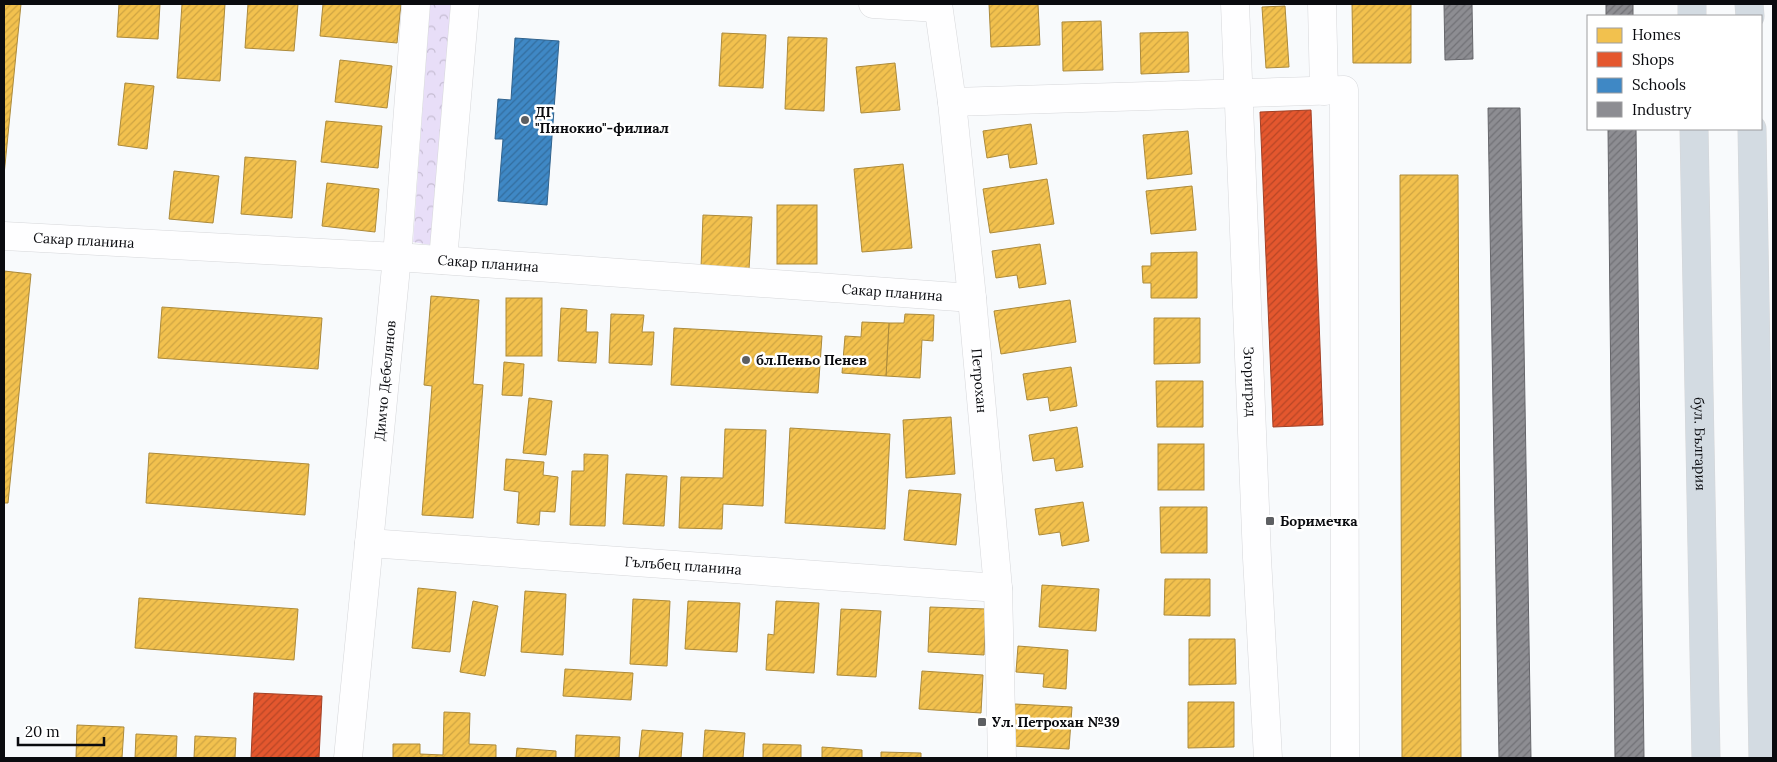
<svg xmlns="http://www.w3.org/2000/svg" width="1777" height="762" font-family="Lora,serif">
  <style>
    .park { fill: url(#park-crowns) }
    .homes { fill: url(#homes-hatch); stroke: #ac8a3b }
    .shops { fill: url(#shops-hatch); stroke: #a34025 }
    .schools { fill: url(#schools-hatch); stroke: #2f628e }
    .industry { fill: url(#industry-hatch); stroke: #66666b }
    .lines { fill: none; stroke-linecap: round; stroke-linejoin: round }
    .minor-casing { stroke: #d6d7da; stroke-width: 29 }
    .highway-casing { stroke: #d5d6d8; stroke-width: 29 }
    .minor { stroke: #fefeff; stroke-width: 28 }
    .highway { stroke: #d3dbe2; stroke-width: 28 }
    .poi-dot { fill: #5d5f62; stroke: #fff; stroke-width: 2 }
    .labels { text-anchor: middle; dominant-baseline: central; stroke-width: 5; stroke-linejoin: round; paint-order: stroke }
    .poi-label { font-size: 14px; font-weight: bold; fill: #0a0b0f; stroke: #fff; text-anchor: start }
    .street-label { font-size: 14px; fill: #0a0b0f; stroke: #fff }
  </style>
  <defs>
    <pattern id="park-crowns" width="20" height="18" patternUnits="userSpaceOnUse" patternTransform="scale(1.25)"><rect width="20" height="18" fill="#e8def8"/><path d="M2 6a3 3 0 1 1 6 0M12 15a3 3 0 1 1 6 0" fill="none" stroke="#c6bdd3"/></pattern>
    <pattern id="homes-hatch" width="6" height="6" patternUnits="userSpaceOnUse" patternTransform="scale(1.25)"><rect width="6" height="6" fill="#f2c14e"/><path d="M-1 1l2-2M0 6l6-6M5 7l2-2" fill="none" stroke="#cea443"/></pattern>
    <pattern id="shops-hatch" width="6" height="6" patternUnits="userSpaceOnUse" patternTransform="scale(1.25)"><rect width="6" height="6" fill="#e4572e"/><path d="M-1 1l2-2M0 6l6-6M5 7l2-2" fill="none" stroke="#b74626"/></pattern>
    <pattern id="schools-hatch" width="6" height="6" patternUnits="userSpaceOnUse" patternTransform="scale(1.25)"><rect width="6" height="6" fill="#3f88c5"/><path d="M-1 1l2-2M0 6l6-6M5 7l2-2" fill="none" stroke="#336d9e"/></pattern>
    <pattern id="industry-hatch" width="6" height="6" patternUnits="userSpaceOnUse" patternTransform="scale(1.25)"><rect width="6" height="6" fill="#8d8d92"/><path d="M-1 1l2-2M0 6l6-6M5 7l2-2" fill="none" stroke="#717176"/></pattern>
  </defs>
  <rect width="100%" height="100%" fill="#f8fafc"/>
  <path class="park" d="M430,4H451L431,245L413,242Z"/>
  <g class="homes">
    <path d="M4,4H21L4,175Z"/>
    <path d="M119,4H160L158,39L117,37Z"/>
    <path d="M182,4H225L220,81L177,78Z"/>
    <path d="M248,4H298L294,51L245,48Z"/>
    <path d="M323,4H401L397,43L320,36Z"/>
    <path d="M989,4H1038L1040,45L991,47Z"/>
    <path d="M1352,4H1411V63H1353Z"/>
    <path d="M1285,6L1289,67L1266,68L1262,7Z"/>
    <path d="M1101,21L1103,70L1063,71L1062,22Z"/>
    <path d="M1188,32L1189,72L1141,74L1140,33Z"/>
    <path d="M722,33L766,35L763,88L719,86Z"/>
    <path d="M788,37L827,38L824,111L785,109Z"/>
    <path d="M340,60L392,66L387,108L335,102Z"/>
    <path d="M895,63L900,110L861,113L856,67Z"/>
    <path d="M125,83L154,86L147,149L118,145Z"/>
    <path d="M326,121L382,126L378,168L321,162Z"/>
    <path d="M1031,124L1037,164L1010,168L1008,154L987,158L983,131Z"/>
    <path d="M1188,131L1192,174L1147,179L1143,135Z"/>
    <path d="M245,157L296,161L292,218L241,214Z"/>
    <path d="M903,164L912,248L862,252L854,169Z"/>
    <path d="M174,171L219,176L213,223L169,219Z"/>
    <path d="M1400,175H1458L1461,758H1402Z"/>
    <path d="M1047,179L1054,224L990,233L983,189Z"/>
    <path d="M327,183L379,189L375,232L322,226Z"/>
    <path d="M1192,186L1196,230L1151,234L1146,191Z"/>
    <rect x="777" y="205" width="40" height="59"/>
    <path d="M703,215L752,217L749,270L701,268Z"/>
    <path d="M1040,244L1046,284L1019,288L1017,275L996,278L992,251Z"/>
    <path d="M1197,252V298H1151V283H1143L1142,266H1151V253Z"/>
    <path d="M4,271L31,274L8,503H4Z"/>
    <path d="M431,296L479,300L473,384L483,385L473,518L422,515L432,386L424,385Z"/>
    <rect x="506" y="298" width="36" height="58"/>
    <path d="M1070,300L1076,342L1001,354L994,311Z"/>
    <path d="M162,307L322,318L318,369L158,358Z"/>
    <path d="M561,308L587,310L586,332H598L596,363L558,361Z"/>
    <path d="M611,314L644,315L642,332H654L652,365L609,363Z"/>
    <path d="M905,314L934,315L933,341L922,340L920,378L886,376L889,323H904Z"/>
    <path d="M1154,318H1200V363L1154,364Z"/>
    <path d="M862,322L889,323L886,376L842,373L845,336L861,337Z"/>
    <path d="M674,328L822,336L818,393L671,385Z"/>
    <path d="M504,362L524,364L522,396L502,395Z"/>
    <path d="M1071,367L1077,406L1050,411L1048,397L1027,400L1023,374Z"/>
    <path d="M1156,381H1203V427H1157Z"/>
    <path d="M529,398L552,401L546,455L523,453Z"/>
    <path d="M951,417L955,474L906,478L903,420Z"/>
    <path d="M1077,427L1083,467L1056,471L1054,458L1033,461L1029,435Z"/>
    <path d="M790,428L890,434L885,529L785,523Z"/>
    <path d="M725,429L766,430L763,506L723,504L722,529L679,528L681,477L723,478Z"/>
    <rect x="1158" y="444" width="46" height="46"/>
    <path d="M149,453L309,464L305,515L146,503Z"/>
    <path d="M584,454L608,455L605,526L570,525L572,471H584Z"/>
    <path d="M506,459L544,462L543,475L558,477L555,512L540,511L539,525L517,523L519,492L504,490Z"/>
    <path d="M626,474L667,476L664,526L623,524Z"/>
    <path d="M909,490L961,494L956,545L904,540Z"/>
    <path d="M1083,502L1089,541L1062,546L1060,532L1039,535L1035,509Z"/>
    <path d="M1160,507H1207V553H1161Z"/>
    <path d="M1165,579H1210V616L1164,615Z"/>
    <path d="M1042,585L1099,589L1096,631L1039,627Z"/>
    <path d="M418,588L456,592L450,652L412,648Z"/>
    <path d="M525,591L566,594L563,655L521,652Z"/>
    <path d="M139,598L298,609L294,660L135,648Z"/>
    <path d="M633,599L670,601L667,666L630,664Z"/>
    <path d="M473,601L498,606L485,676L460,672Z"/>
    <path d="M688,601L740,603L737,652L685,649Z"/>
    <path d="M776,601L819,603L814,673L766,670L768,634L774,635Z"/>
    <path d="M930,607L986,609L984,655L928,652Z"/>
    <path d="M841,609L881,611L876,677L837,675Z"/>
    <path d="M1189,639H1235L1236,684L1189,685Z"/>
    <path d="M1018,646L1068,650L1066,689L1043,687L1044,674L1016,672Z"/>
    <path d="M565,669L633,673L631,700L563,696Z"/>
    <path d="M922,671L983,675L981,713L919,709Z"/>
    <path d="M1188,702H1234V747L1188,748Z"/>
    <path d="M1015,704L1072,707L1069,749L1012,746Z"/>
    <path d="M444,712L470,713L469,744L496,745V758H393V744H420V754L443,755Z"/>
    <path d="M77,725L124,727L122,758H76Z"/>
    <path d="M642,730L683,733L681,758H639Z"/>
    <path d="M705,730L745,733L743,758H703Z"/>
    <path d="M136,734L177,736L176,758H135Z"/>
    <path d="M576,735L620,737L619,758H575Z"/>
    <path d="M195,736L236,738L235,758H194Z"/>
    <path d="M763,744L801,745V758H763Z"/>
    <path d="M822,747L862,750V758H822Z"/>
    <path d="M517,748L556,751V758H516Z"/>
    <path d="M881,752L921,753V758H881Z"/>
  </g>
  <g class="shops">
    <path d="M1311,110L1323,425L1273,427L1260,112Z"/>
    <path d="M254,693L322,696L319,758H251Z"/>
  </g>
  <path class="schools" d="M515,38L559,41L547,205L498,201L503,139H495L498,99L511,100Z"/>
  <g class="industry">
    <path d="M1444,4H1472L1473,59L1445,60Z"/>
    <rect x="1606" y="4" width="27" height="12"/>
    <path d="M1488,108H1520L1531,758H1499Z"/>
    <path d="M1608,129H1636L1644,758H1615Z"/>
  </g>
  <g class="lines">
    <defs>
      <g id="minor">
        <path d="M873,4L938,8"/>
        <path id="s1" d="M938,4L952,102L972,298L998,588L1002,758"/>
        <path id="s2" d="M1235,4L1257,558L1268,758"/>
        <path d="M1322,4L1324,91"/>
        <path d="M952,102L1344,90L1345,758"/>
        <path id="s3" d="M4,236L397,257L972,298"/>
        <path d="M443,260L465,4"/>
        <path id="s4" d="M369,543L998,588"/>
        <path id="s5" d="M348,758L397,257L416,4"/>
      </g>
      <g id="highway">
        <path d="M1692,4V16"/>
        <path d="M1749,4L1750,16"/>
        <path id="s6" d="M1694,129L1706,758"/>
        <path d="M1752,129L1763,758"/>
      </g>
    </defs>
    <use href="#minor" class="minor-casing"/>
    <use href="#highway" class="highway-casing"/>
    <use href="#minor" class="minor"/>
    <use href="#highway" class="highway"/>
  </g>
  <g class="poi-dot">
    <circle cx="525" cy="120" r="5"/>
    <circle cx="746" cy="360" r="5"/>
    <rect x="1265" y="516" width="10" height="10" rx="2.5"/>
    <rect x="977" y="717" width="10" height="10" rx="2.5"/>
  </g>
  <g class="labels">
    <g class="poi-label">
      <text x="535" y="112">ДГ<tspan x="535" dy="16">"Пинокио"-филиал</tspan></text>
      <text x="756" y="360">бл.Пеньо Пенев</text>
      <text x="1280" y="521">Боримечка</text>
      <text x="992" y="722">Ул. Петрохан №39</text>
    </g>
    <g class="street-label">
      <text stroke="none"><textPath href="#s3" startOffset="80">Сакар планина</textPath></text>
      <text stroke="none"><textPath href="#s3" startOffset="485">Сакар планина</textPath></text>
      <text stroke="none"><textPath href="#s3" startOffset="890">Сакар планина</textPath></text>
      <text stroke="none"><textPath href="#s1" startOffset="379">Петрохан</textPath></text>
      <text stroke="none"><textPath href="#s5" startOffset="379">Димчо Дебелянов</textPath></text>
      <text stroke="none"><textPath href="#s2" startOffset="378">Згориград</textPath></text>
      <text stroke="none"><textPath href="#s6" startOffset="315">бул. България</textPath></text>
      <text stroke="none"><textPath href="#s4" startOffset="315">Гълъбец планина</textPath></text>
    </g>
  </g>
  <rect width="1777" height="762" fill="none" stroke="#0a0b0f" stroke-width="10"/>
  <rect x="1587" y="15" width="175" height="115" fill="#ffffff" stroke="#9d9d9f"/>
  <rect x="1597" y="28" width="25" height="15" fill="#f2c14e" stroke="#9d9d9f"/>
  <text x="1632" y="40" font-size="15" fill="#0a0b0f">Homes</text>
  <rect x="1597" y="52" width="25" height="15" fill="#e4572e" stroke="#9d9d9f"/>
  <text x="1632" y="65" font-size="15" fill="#0a0b0f">Shops</text>
  <rect x="1597" y="78" width="25" height="15" fill="#3f88c5" stroke="#9d9d9f"/>
  <text x="1632" y="90" font-size="15" fill="#0a0b0f">Schools</text>
  <rect x="1597" y="102" width="25" height="15" fill="#8d8d92" stroke="#9d9d9f"/>
  <text x="1632" y="115" font-size="15" fill="#0a0b0f">Industry</text>
  <path d="M18 737v8h86v-8" fill="none" stroke="#0a0b0f" stroke-width="2.5"/>
  <text x="25" y="737" font-size="15" fill="#0a0b0f" stroke="#ffffff" stroke-width="4" paint-order="stroke">20 m</text>
</svg>
